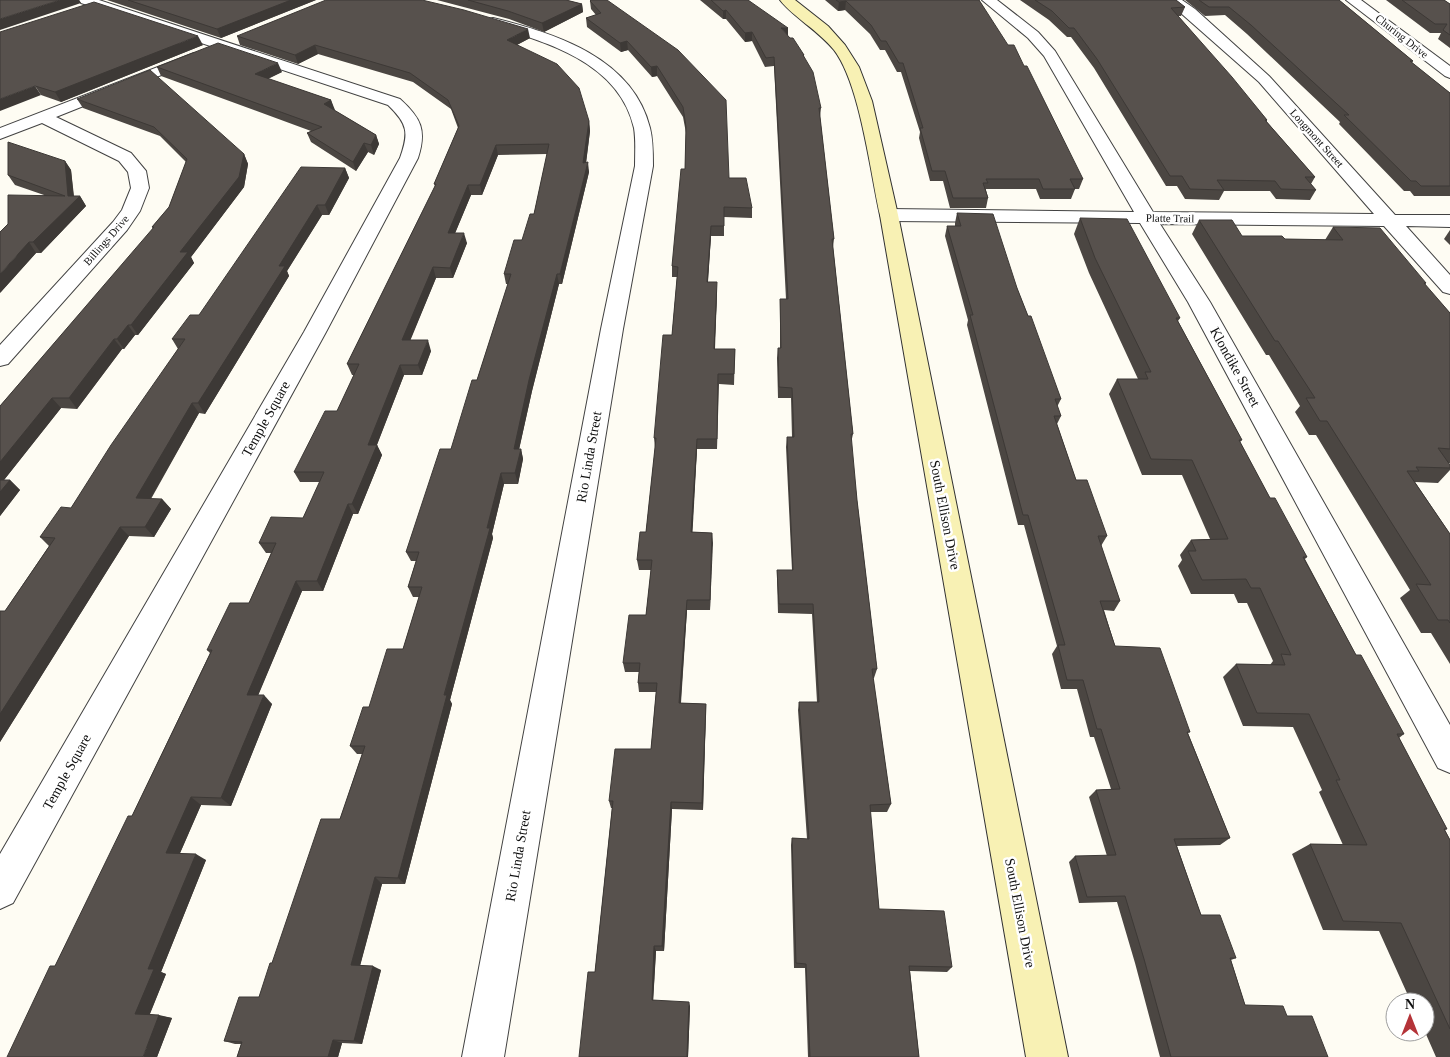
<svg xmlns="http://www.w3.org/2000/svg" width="1450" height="1057" font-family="Georgia,serif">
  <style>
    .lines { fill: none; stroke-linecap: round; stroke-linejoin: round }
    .street-casing { stroke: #424242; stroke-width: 2 }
    .secondary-casing { stroke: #313131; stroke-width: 2 }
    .street { fill: #fff; fill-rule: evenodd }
    .secondary { fill: #f8f1b4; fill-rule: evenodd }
    .wall { fill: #4b4642 }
    .shaded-wall { fill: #3d3936 }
    .building { fill: #57514d; stroke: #3d3936 }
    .labels { text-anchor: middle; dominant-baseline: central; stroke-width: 5; stroke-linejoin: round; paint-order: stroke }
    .far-street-label { font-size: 11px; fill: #0f0f0f; stroke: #fff }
    .street-label { font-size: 14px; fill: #0f0f0f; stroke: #fff }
  </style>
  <rect width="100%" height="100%" fill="#fefcf3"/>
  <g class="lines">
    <defs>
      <g id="street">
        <path d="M79,0H99L400,99C421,118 427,130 418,158L326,332L13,903L0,909V854L304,332L400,158C409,133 408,124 388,105L81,3Z"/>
        <path d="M982,0H997L1038,32L1055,51L1153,212L1374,214L1259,82L1166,0H1182L1195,9L1269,76L1395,215H1450V227L1406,226L1450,275V294L1443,292L1384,226L1160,224L1210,302L1450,725V773L1438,768L1188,302L1140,223L889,221L882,219L880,215L882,211L889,209L1134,212L1044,56L1028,38Z"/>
        <path d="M1346,0H1361L1450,66V78L1445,76Z"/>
        <path d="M493,18C555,33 633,58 650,128C653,140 653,153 653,166L623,329L504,1057H462L601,329L635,166C635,153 636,140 634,128C619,62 545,41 488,25L486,22L488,19Z"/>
        <path d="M194,53L199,54L201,57L199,60L56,117L131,153L146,171L149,188L140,211L127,230L8,364L0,366V345L113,222L122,210L131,188L128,172L119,161L42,123L0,139V128Z"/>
      </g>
      <path id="secondary" d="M780,0H795L828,26L845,45L859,67L872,101L898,215L1068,1057H1026L880,215C870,170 860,84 834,50C818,30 793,17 780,0Z"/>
    </defs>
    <use href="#street" class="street-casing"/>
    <use href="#secondary" class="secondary-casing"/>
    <use href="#street" class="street"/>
    <use href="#secondary" class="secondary"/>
  </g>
  <g class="wall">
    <path d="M107,0H316L221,38Z"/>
    <path d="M437,0H566L582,4L583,12L544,32L509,19Z"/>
    <path d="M700,0H748L788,36L804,55V58L821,108L820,117L834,239L833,247L853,434L851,443L857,500L877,669L874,678H873L891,804L887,812H870L879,909L952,967L947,972L910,971L919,1057H808L805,968H794L791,845L792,838L807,839L798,710L799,702H817L812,614L778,613L777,580V570H792L786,447L787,437H792L791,398H778L777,358L778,348H780V299H786L774,66L765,67L752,41L745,42L726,19H723Z"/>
    <path d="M825,0H979L1083,179L1079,189H1075L1071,199H1040L1036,189H986V190L988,198L986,208H950L943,181H930L919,138L920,132L901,72H897L885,50H880L870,34L845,10L838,11Z"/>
    <path d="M1020,0H1176L1185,7L1181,16H1178L1267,120V122L1315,177L1311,184L1316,190L1310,200L1276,199L1270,191H1224L1219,200L1185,199L1177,186H1166L1094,68L1071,37H1067L1049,20Z"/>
    <path d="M1185,0H1339L1413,61L1412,63L1450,93V196H1414L1410,191H1404L1339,124L1340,122L1247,34L1225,15L1205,16Z"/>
    <path d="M1386,0H1444L1450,4V48L1438,39L1441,33H1430Z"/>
    <path d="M590,1L678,50L729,178L752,208V218L724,217V236H711L708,282L717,293L715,349H735L734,385L719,384L717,449H697L692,532L712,533L710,610H687L681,703L706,704L703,810L672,809L664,951H656L653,1000L690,1006L688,1057L595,972L612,808H611L609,801L651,749L656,692H639L638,683L639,672H625L623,663L646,615L651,570H639L637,560L646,532L655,448L654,438L672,335L677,277H672V266L685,169L686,133L683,117L657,76L652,77L628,50L621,52L587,27L586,18L596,15L591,9Z"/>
    <path d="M0,32L203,45L61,102L41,95Z"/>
    <path d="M237,36L530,38L517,45L589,121L590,131L586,162L589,172L562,284H559L532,391L519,449H521L523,459L518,484H504L492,534L493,538L450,700L452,704L405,884H382L360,965L381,970L362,1044L342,1043L338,1057H237L241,1044H235L224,1041L259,997L272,963L340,819L362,754H357L350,746L369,707L403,649L419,597H413L408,587L416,561H411L406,552L451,449L477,380L508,284H506L504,274L522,240L534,214L547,154L498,155L482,195H471L455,233L467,243L453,278H436L410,340L431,351L422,375H404L377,445L382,455L358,514H353L323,591H302L258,695L272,704L231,806L201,805L180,853L206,860L161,972L166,974L150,1014L172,1018L157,1057L55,966L132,816L210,653L207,650L249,603L271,553H266L259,543L303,518L320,482H300L294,472L337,411L354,375H352L347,364L435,186L434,184L458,128L451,109L413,82L318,54L298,64L240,45Z"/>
    <path d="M157,67L282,72L268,79L331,100L334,110L376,135L379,144L374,155L368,152L356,171L311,142L307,133L311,131L161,76Z"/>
    <path d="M77,99L244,154L248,164L244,187L191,257L194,263L138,335H135L124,349H122L77,409L61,408L4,480H10L20,490L0,516V406L153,229L152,227L169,207L186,162L160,136L83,108Z"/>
    <path d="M65,161L71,170L74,196H80L86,206L41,253H36L0,293L44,195L15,185L8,175Z"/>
    <path d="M345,168L349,178L329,215H322L287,271L289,276L205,414L199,413L151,499H162L171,509L154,537L129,536L0,742V611H5L49,546L40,537L71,508L178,349L172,339L199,315Z"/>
    <path d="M957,213L1017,288L1061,399L1057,407L1061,416L1057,424L1076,480L1107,536L1101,546L1120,601L1114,611L1104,610L1115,646L1190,732L1188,733L1230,838L1220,845L1177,846L1201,915L1236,958L1231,960L1245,1005L1287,1016L1328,1057H1160L1135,963L1117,902L1079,903L1069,862L1075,856H1107L1089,797L1096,790L1111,789L1094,737H1090L1077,689H1061L1052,654L1057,646L1024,525H1018L967,325L968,320L945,236L947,226H955V223Z"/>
    <path d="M1080,218L1180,318L1178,321L1242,440L1240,442L1270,498L1307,557L1305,559L1356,655L1404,734L1399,738L1447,829L1445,830L1450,840V1057H1436L1425,1032V1002H1411L1379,931L1323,930L1292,854L1310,844L1343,845L1319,792L1322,790L1293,727L1243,726L1223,677L1236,664L1270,665L1273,661L1247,603H1238L1234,594H1191L1178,566L1182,560L1180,555L1191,540L1210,539L1182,475H1142L1109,394L1117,379H1138L1089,273L1074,234Z"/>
    <path d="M1199,220L1242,236L1285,239L1325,240L1333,227L1426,283L1425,285L1450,313V463H1449L1450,465V470L1438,483L1415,482L1450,534V664L1431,633H1421L1400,598L1410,590L1316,435H1309L1295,412L1300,406L1269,355H1266L1192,234Z"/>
    <path d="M1450,230V245L1444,239Z"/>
  </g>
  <g class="shaded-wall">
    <path d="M60,0H79L81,3L0,30V19Z"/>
    <path d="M291,0H316L221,38L217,29Z"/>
    <path d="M846,1L845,10L838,11L839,2Z"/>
    <path d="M582,4L583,12L544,32L542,23Z"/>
    <path d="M726,10V19H723V11Z"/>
    <path d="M781,28H788V36Z"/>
    <path d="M528,29L530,38L509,49L507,40Z"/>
    <path d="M752,32V41L745,42V33Z"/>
    <path d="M198,36L203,45L61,102L55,92Z"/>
    <path d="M627,41L628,50L621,52L620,43Z"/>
    <path d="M315,45L318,54L298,64L295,55Z"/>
    <path d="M278,63L282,72L258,83L255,74Z"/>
    <path d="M657,66V76L652,77L651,67Z"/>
    <path d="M35,86L41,95L0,111V99Z"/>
    <path d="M331,100L335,110L327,113L324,104Z"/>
    <path d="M589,121L590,131L585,172L583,163Z"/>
    <path d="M376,135L379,144L374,155L371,145Z"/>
    <path d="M364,143L368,152L356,171L353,162Z"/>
    <path d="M496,145L498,155L482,195L480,185Z"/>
    <path d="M244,154L248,164L244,187L191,257L194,263L138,335L131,325L180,252Z"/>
    <path d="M65,161L71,170L74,201L80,196L86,206L41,253L33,242L68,196Z"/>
    <path d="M588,162L589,172L562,284L560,274Z"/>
    <path d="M345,168L349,178L329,215L325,205Z"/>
    <path d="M468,185L471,195L451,243L448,233Z"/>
    <path d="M317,205L322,215L287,271L289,276L205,414L198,403L279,266Z"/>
    <path d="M711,226V236L707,293V282Z"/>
    <path d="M464,233L467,243L453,278L450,268Z"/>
    <path d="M29,242L36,253L0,293V274Z"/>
    <path d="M433,267L436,278L406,351L402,340Z"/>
    <path d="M557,274L559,284L532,391L517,459L514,449L529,380Z"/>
    <path d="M717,282V293L714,359V349Z"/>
    <path d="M128,325L135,335L124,349L117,339Z"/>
    <path d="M114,339L122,349L77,409L69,398Z"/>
    <path d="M428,340L431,351L422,375L418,365Z"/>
    <path d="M400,365L404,375L374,452L377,445L382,455L358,514L352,504L368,445Z"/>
    <path d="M52,398L61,408L0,485V462Z"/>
    <path d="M192,403L199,413L145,508L136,498Z"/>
    <path d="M697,439V449L692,542L691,532Z"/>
    <path d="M521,449L523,459L518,484L515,473Z"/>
    <path d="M501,473L504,484L492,534L493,538L450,700L452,704L405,884L398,878Z"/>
    <path d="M10,480L20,490L0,516V492Z"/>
    <path d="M162,499L171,509L154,537L145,527Z"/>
    <path d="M348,504L353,514L323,591L317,581Z"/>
    <path d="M120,527L129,536L0,742V714Z"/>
    <path d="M712,533L713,543L710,610V600Z"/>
    <path d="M296,581L302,591L255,703L247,695Z"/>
    <path d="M687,600V610L680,711L679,703Z"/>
    <path d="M264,695L272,704L231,806L221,798Z"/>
    <path d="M706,704V712L703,810L702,803Z"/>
    <path d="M191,797L201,805L177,860L166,853Z"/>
    <path d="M671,802L672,809L664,951L662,946Z"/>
    <path d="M196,854L206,860L161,972L166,974L148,1018L135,1014L148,969Z"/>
    <path d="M375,877L382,884L359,970L351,965Z"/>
    <path d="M654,946L656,951L653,1004L652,1000Z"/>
    <path d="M373,966L381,970L362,1044L354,1041Z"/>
    <path d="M689,1002L690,1006L688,1057H687Z"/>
    <path d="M159,1015L172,1018L157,1057H143Z"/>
    <path d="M333,1040L342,1043L338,1057H328Z"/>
  </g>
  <g class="building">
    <path d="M0,0H60L0,19Z"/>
    <path d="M128,0H291L217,29Z"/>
    <path d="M326,0H422L464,10L528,29L507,40L557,64L579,88L589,121L583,163L588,162L560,274H557L529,380L514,449H521L515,473H501L487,528H490L444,695H447L398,878L375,877L351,965L373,966L354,1041L333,1040L328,1057H237L242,1042L224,1041L239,997H259L270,963H272L321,819H340L365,746H350L363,707H369L387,649H403L422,587H408L419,552H406L440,449H451L472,380H477L511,274H504L514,240H522L530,214H534L549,144L496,145L480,185H468L448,233H464L450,268L433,267L402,340H428L418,365H400L368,445H377L352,504H348L317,581H296L247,695H264L221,798L191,797L166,853L196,854L148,969H154L135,1014L159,1015L143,1057H7L50,966H55L128,816H132L212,650H207L230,603H249L276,543H259L271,517L303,518L324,472H294L325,411H337L359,364H347L436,184H434L459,126L448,100L410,73L315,45L295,55L237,36Z"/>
    <path d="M468,0H566L582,4L542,23L508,11Z"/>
    <path d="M591,0H607L678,50L726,100L729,178H746L752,208L724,207V226H711L707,282H717L714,349H735L734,374H718L717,439H697L691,532L712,533L710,600H687L679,703L706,704L702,803L671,802L662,946H654L652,1000L689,1002L687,1057H579L588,972H595L613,801H609L615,749H651L657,683H638L640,663H623L629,615H646L652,560H637L640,532H646L656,438H654L663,335H672L678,267L672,266L681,169H685L686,127L683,107L657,66L651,67L627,41L620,43L586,18L601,13L590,1Z"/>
    <path d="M711,0H748L788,28H781L790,38H793L804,55H803L813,72L821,108H819L834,239H832L853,434H851L857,500L877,669H872L891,804L870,805L879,909L944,911L952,967L909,966L919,1057H810L806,964L796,963L792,838L809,839L799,702H819L813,604H779L777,570H793L787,437H794L792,388L779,387L778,348H781L780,299H788L774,57L766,58L752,32L745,33L726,10L723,11Z"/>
    <path d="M836,0H979L1008,45H1014L1024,66H1027L1083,179H1070L1075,189H1043L1039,179H986L988,183H983L988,198H953L945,171H932L920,128H923L903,63H899L886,41H881L871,25L846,1L839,2Z"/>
    <path d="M1035,0H1176L1185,7L1171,8L1232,77L1267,120H1265L1315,177H1305L1316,190L1281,189L1275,181L1217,180L1224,190L1190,189L1182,176H1170L1097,59L1074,28H1069L1052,11Z"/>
    <path d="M1199,0H1339L1413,61H1410L1450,93V186H1421L1416,181H1411L1344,115H1349L1251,25L1229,7H1209Z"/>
    <path d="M1402,0H1444L1450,4V35L1443,30L1447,24H1435Z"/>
    <path d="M94,2L198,36L55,92L35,86L0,99V32Z"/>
    <path d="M218,43L278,63L255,74L331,100L324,104L376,135L371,145L364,143L353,162L307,133L322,127L157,67Z"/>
    <path d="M150,70L244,154L239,177L180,252H188L131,325H128L117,339H114L69,398H52L0,462V406L154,227H152L169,207L187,159L154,127L77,99Z"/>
    <path d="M8,142L65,161L68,196H80L33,242H29L0,274V232L8,224V195L65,196L8,175Z"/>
    <path d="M301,167L345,168L325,205H317L279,266H285L198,403H192L136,498L162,499L145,527H120L0,714V611H5L55,538L40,537L61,507L71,508L111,445L185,339H172L190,315H199Z"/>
    <path d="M957,213L993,214L1017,288L1028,316H1031L1061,399H1055L1061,416H1054L1076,480H1087L1107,536H1098L1120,601H1100L1115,646L1160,648L1190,732H1187L1230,838L1174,839L1201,915H1220L1236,958H1230L1245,1005L1283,1006L1287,1016H1312L1328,1057H1171L1144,959L1125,896L1087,897L1075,856L1116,855L1096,790L1120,789L1101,729H1097L1083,680H1067L1058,645H1065L1028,515H1023L970,315H973L947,226H961Z"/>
    <path d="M1080,218L1127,219L1180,318H1176L1242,440H1239L1270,498H1275L1307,557H1303L1356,655H1361L1404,734H1397L1447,829H1444L1450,840V1029L1401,923L1343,921L1310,844L1367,845L1336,780H1340L1309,714L1257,713L1236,664L1285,665L1281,654L1291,655L1260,588H1251L1246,579L1202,580L1188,551H1196L1191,540L1228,539L1192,460L1151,459L1117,379H1148L1145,372H1151L1095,258Z"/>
    <path d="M1199,220H1232L1242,236H1282L1285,239L1343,240L1333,227L1380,228L1426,283H1424L1450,313V449L1438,448L1450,465V468L1416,467L1419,471H1407L1450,534V623L1448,620H1438L1416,584L1431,585L1327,421H1320L1306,398H1315L1278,341H1275Z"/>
    <path d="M0,480H10L0,492Z"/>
  </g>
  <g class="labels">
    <g class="far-street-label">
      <text transform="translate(1402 36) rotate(38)">Churing Drive</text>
      <text transform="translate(1317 138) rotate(48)">Longmont Street</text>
      <text transform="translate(1170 218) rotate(1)">Platte Trail</text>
      <text transform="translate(106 240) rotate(-49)">Billings Drive</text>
    </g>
    <g class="street-label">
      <text transform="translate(1235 367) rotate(61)">Klondike Street</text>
      <text transform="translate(266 419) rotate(-61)">Temple Square</text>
      <text transform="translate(589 457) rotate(-80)">Rio Linda Street</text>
      <text transform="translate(945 515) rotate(79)">South Ellison Drive</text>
      <text transform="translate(67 772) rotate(-61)">Temple Square</text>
      <text transform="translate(518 856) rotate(-80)">Rio Linda Street</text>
      <text transform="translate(1020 913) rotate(79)">South Ellison Drive</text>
    </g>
  </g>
  <g transform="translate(1410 1017)"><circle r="24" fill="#ffffff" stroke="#9f9f9f"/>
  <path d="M0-4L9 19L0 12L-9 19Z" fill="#b43338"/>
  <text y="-8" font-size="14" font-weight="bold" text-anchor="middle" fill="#0f0f0f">N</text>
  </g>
</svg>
